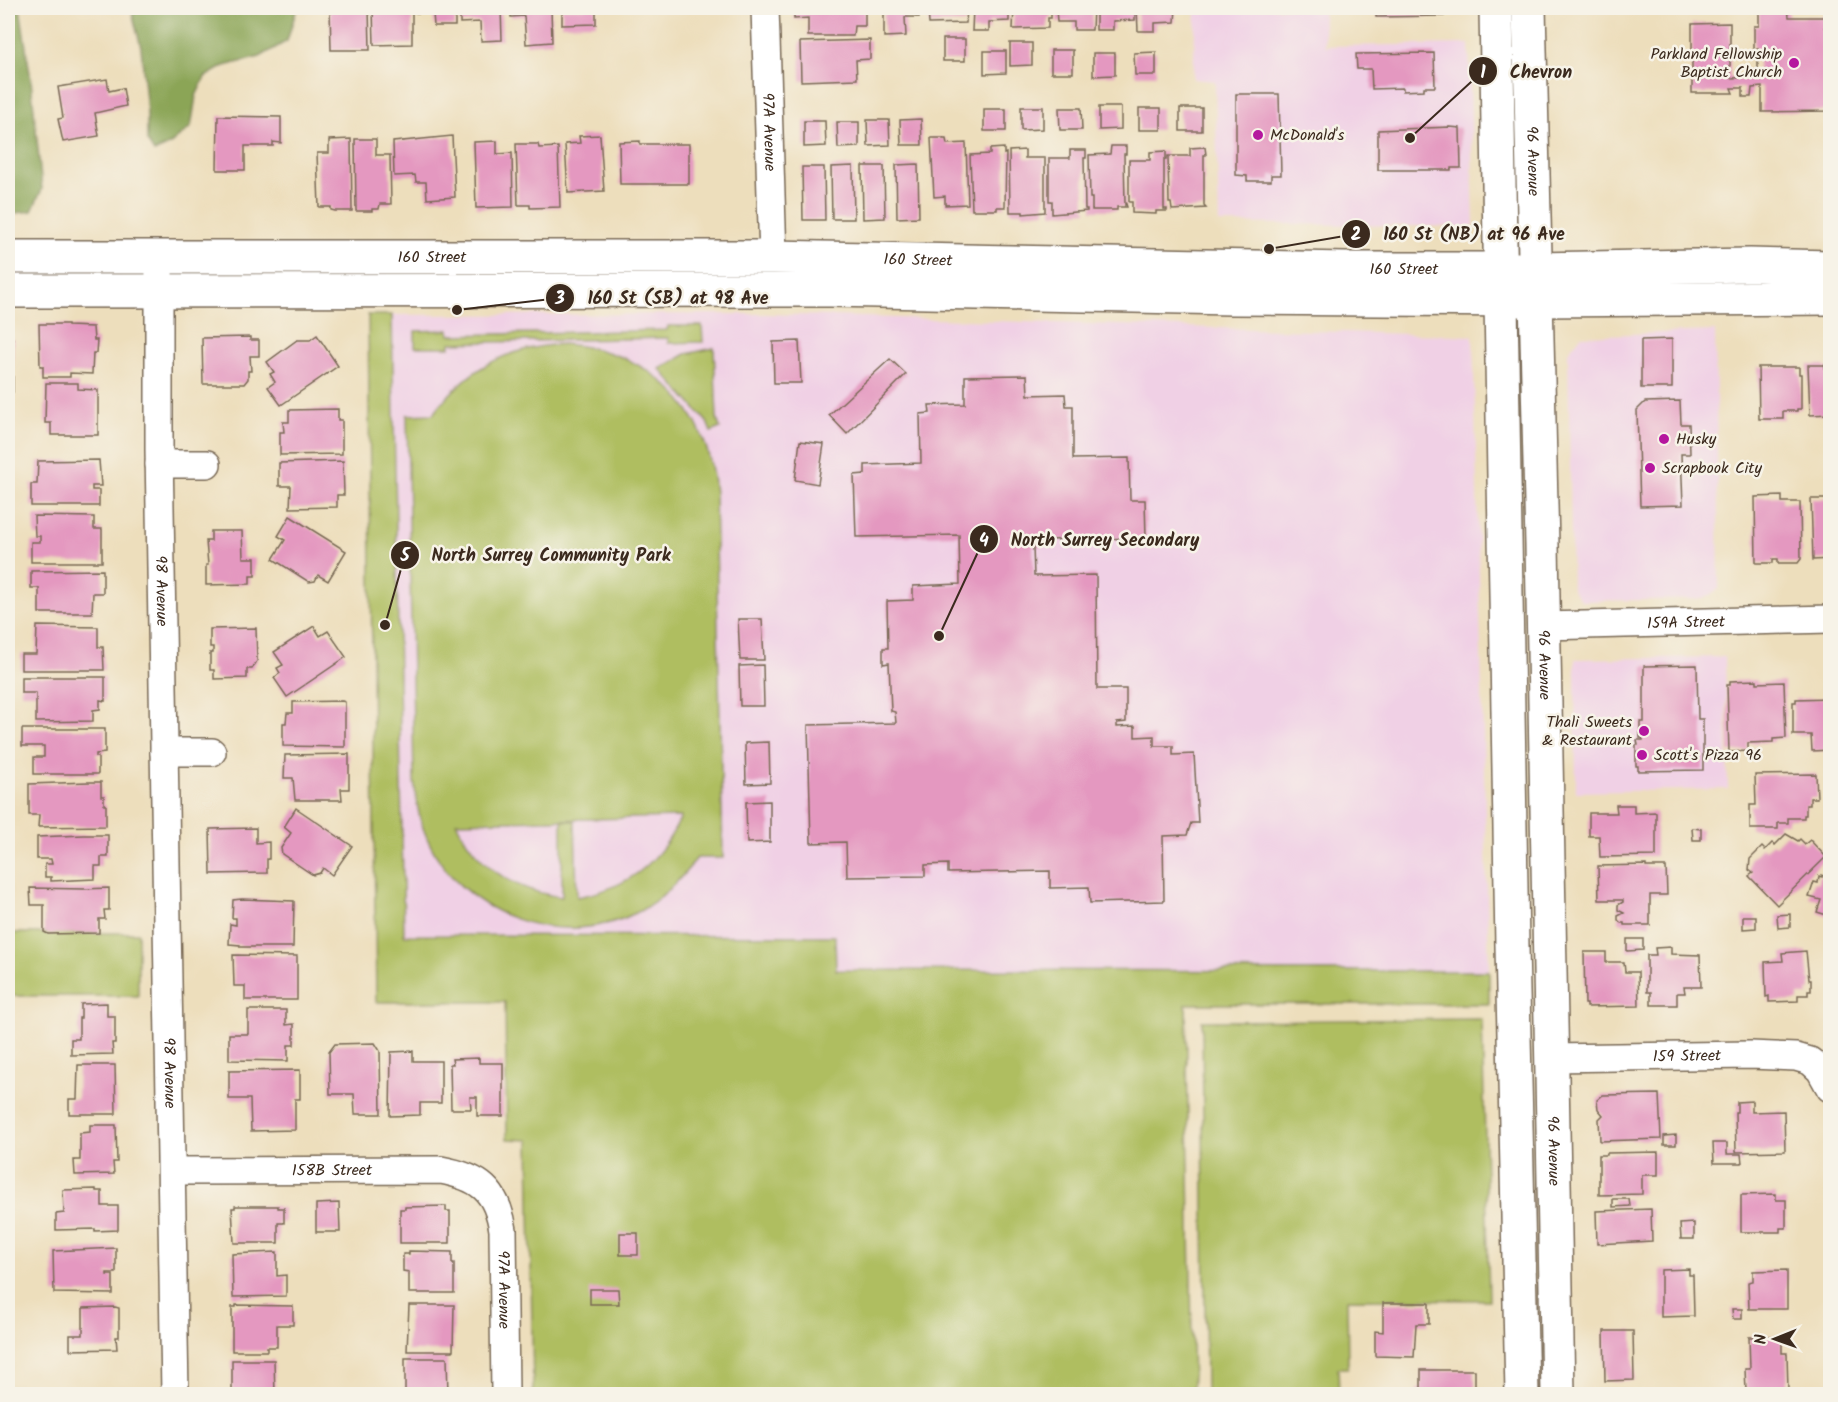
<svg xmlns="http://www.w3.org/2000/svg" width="1838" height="1402" font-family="Kalam,sans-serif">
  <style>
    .built { fill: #f0d0e5 }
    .green { fill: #afbe61; stroke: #757440; stroke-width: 1.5; fill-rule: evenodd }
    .forest { fill: #8ba557; stroke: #63683a; stroke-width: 1.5 }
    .building { fill: #e498c0 }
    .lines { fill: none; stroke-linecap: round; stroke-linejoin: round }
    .minor-casing { stroke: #796955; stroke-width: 30 }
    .major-casing { stroke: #796955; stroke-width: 36 }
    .minor { stroke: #fff; stroke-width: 27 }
    .major { stroke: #fff; stroke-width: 33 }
    .poi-dot { fill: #b5179e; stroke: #f7f3e8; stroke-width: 2 }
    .labels { text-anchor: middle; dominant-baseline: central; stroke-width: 5; stroke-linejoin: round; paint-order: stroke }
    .poi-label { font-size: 16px; fill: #3b2a1e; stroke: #f7f3e8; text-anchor: start }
    .street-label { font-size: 16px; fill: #3b2a1e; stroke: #f7f3e8 }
    .leader { fill: none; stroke: #3b2a1e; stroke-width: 2 }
    .callout-dot { fill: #3b2a1e; stroke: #f7f3e8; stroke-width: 2 }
    .mark-label { font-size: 18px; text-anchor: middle; font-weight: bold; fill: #fff }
    .callout-label { font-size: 18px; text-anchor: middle; font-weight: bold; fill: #3b2a1e; stroke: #f7f3e8; stroke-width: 5; stroke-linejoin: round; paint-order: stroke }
  </style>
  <rect width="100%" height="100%" fill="#f7f3e8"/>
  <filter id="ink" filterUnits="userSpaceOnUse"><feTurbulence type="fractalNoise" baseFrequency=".0167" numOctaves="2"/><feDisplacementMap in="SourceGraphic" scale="12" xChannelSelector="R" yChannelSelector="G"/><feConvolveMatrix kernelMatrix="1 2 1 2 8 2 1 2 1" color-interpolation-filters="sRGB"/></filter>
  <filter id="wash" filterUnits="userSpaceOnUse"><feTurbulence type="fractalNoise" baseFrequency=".008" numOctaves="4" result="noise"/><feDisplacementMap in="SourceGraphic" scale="24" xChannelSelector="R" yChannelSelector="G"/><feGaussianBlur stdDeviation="1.35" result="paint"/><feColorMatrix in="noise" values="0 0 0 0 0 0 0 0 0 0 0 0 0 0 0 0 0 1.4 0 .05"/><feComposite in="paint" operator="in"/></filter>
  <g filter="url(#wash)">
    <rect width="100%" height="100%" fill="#eddebc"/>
    <g class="built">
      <path d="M1196,8H1323L1325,46L1469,44L1474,227L1219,223L1215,81L1193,79Z"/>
      <path d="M766,314L1473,336L1489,971L835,970L834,936L404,935L392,315Z"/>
      <path d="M1715,331L1719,589L1703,599L1582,601L1572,589L1568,352L1581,336Z"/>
      <path d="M1725,657L1728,789L1576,792L1575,659Z"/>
    </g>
    <g class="green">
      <path d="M368,315H392L404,935L835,936L836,970L1489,971V1004H1186L1193,1394H533L529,1140L507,1139L505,1002H376Z"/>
      <path d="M668,326H702L703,342L668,343V338L450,343V347H415V331L449,330L450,335L667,330Z"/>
      <path d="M563,344C651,351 709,405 715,494L723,858H697C681,879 663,898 640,911C562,952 458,917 425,833C418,816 416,798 414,780L407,415L433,414C468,368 505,348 563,344ZM681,817C659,864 628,888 577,897L575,821H562V897C515,891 477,867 456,822Z"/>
      <path d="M714,348L717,418L720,428L711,432L707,422L660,369L686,354Z"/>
      <rect x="8" y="933" width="130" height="63"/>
      <path d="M1482,1019L1489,1300L1347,1299L1348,1368H1338L1339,1394H1206L1202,1021Z"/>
    </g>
    <g class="forest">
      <path d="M8,8H20L31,80L42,189L32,211L8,214Z"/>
      <path d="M131,8H297L287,41L260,57L224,66L205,77L196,96L191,127L169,145L154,152L147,141V111L141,47Z"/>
    </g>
    <g id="blocks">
      <g class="building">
        <path d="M330,8H369L370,50H331Z"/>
        <path d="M373,8H412V44L374,45Z"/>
        <path d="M416,8H455V26H434L433,13H416Z"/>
        <path d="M460,8H501L502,40L481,41L480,22L460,23Z"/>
        <path d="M510,8H551L552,42L526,44L524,16L511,17Z"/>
        <path d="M562,8H596V24L562,25Z"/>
        <path d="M794,8H865V26H854L853,36H808V18L794,19Z"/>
        <path d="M884,8H919V17H905L906,36L884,37Z"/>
        <path d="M928,8H967L966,23L929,24Z"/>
        <path d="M973,8H1009V21L989,22V31H972Z"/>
        <path d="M1014,8H1051V18H1048V28L1013,29Z"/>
        <path d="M1056,8H1093L1092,30H1074V22H1057Z"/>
        <path d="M1096,8H1135V20L1113,21V30H1096Z"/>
        <path d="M1137,8H1176L1175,22L1155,23V31H1138Z"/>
        <path d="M1376,8H1444V16L1376,17Z"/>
        <path d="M1759,8H1788L1789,17H1825V27H1830V111L1762,112V87L1752,88L1751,97H1743V88H1731L1733,93H1692V24L1730,23V78L1758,77V48L1754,49V26H1759Z"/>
        <rect x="943" y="39" width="22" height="22"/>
        <path d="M870,40V59L856,60L857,79L801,81L800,42Z"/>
        <path d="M1010,43H1032V65L1010,66Z"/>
        <rect x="1051" y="50" width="22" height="23"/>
        <path d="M984,51H1006V73L984,74Z"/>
        <path d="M1156,52V75H1135L1134,53Z"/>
        <path d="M1093,53H1115V75L1093,76Z"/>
        <path d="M1434,53L1435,87H1424V90L1403,91V88L1372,89L1371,69H1357L1356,54Z"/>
        <path d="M107,79L109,91L123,88L126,106L95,113L99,136L63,142L58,119L63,118L58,87Z"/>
        <path d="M1236,94H1279L1281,175H1271V181H1247V176L1236,175Z"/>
        <path d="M1021,107H1043V129L1021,130Z"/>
        <path d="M1099,107H1121V129L1099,130Z"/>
        <path d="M1059,108H1081L1082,130H1060Z"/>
        <rect x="1139" y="108" width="22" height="22"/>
        <rect x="1180" y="108" width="22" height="23"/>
        <rect x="984" y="109" width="22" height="22"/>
        <path d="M218,116L281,117V143L273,142V146H245V170H217Z"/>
        <path d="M921,119L922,145H901L900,120Z"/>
        <path d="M867,120H889L890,145L868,146Z"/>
        <path d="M804,121H825L826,146L804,147Z"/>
        <path d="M837,122H859V147L838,148Z"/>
        <path d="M1450,127L1460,128L1461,168H1451V170H1378V130Z"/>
        <path d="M600,135L604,191L568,193L565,144L580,143L579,136Z"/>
        <path d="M452,136L455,197L427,199L426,182H416L415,175L394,176L393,142Z"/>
        <path d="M931,138H943V139H946L947,144L966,143L968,204L945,205V196L934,197Z"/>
        <path d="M351,139L352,211H335L331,210V207H319L317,153H329V140Z"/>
        <path d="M355,139H376V155H390L391,204H380L379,209H372V211H356Z"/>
        <path d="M497,141V154L512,153L513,207L476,208L474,142Z"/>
        <path d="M640,141V144H689V184H620L619,142Z"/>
        <path d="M516,144H538L539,148L558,147L560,207L530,208V205H518Z"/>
        <path d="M1111,146H1126V154H1124L1125,205L1126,204L1127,207H1117V210H1092V198H1090L1089,155L1110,154Z"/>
        <path d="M1205,147L1206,155H1204V206L1206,208L1172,210L1171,203H1169L1168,156H1190V148Z"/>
        <path d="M1004,148V154L1006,153L1005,207H997V210H972L970,155L990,154V149Z"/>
        <path d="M1025,150V158H1045V212L1023,214V212H1010L1009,151Z"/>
        <path d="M1070,150H1086V158H1084L1085,209H1087V211L1052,214V201H1049V158H1070Z"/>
        <path d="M1166,151V159H1164V209H1167V211H1156V214L1132,213V202H1129V160H1150V152Z"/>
        <path d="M918,164L919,217L897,218L896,165Z"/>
        <path d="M853,166L854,219H832L831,167Z"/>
        <path d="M862,166H884L885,218L863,219Z"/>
        <path d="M802,167H824L825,220H803Z"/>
        <path d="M39,324H68V326L93,327L94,340H97L96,353H93L92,374L70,373V377H43V366H40Z"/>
        <path d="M317,335L338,366L281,405L268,387L275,382L270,374L274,372L267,362L297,340H310Z"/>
        <path d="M250,337V340H259V356H250L251,371H248V379L244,384H203L202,338Z"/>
        <rect x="8" y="339" width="5" height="53"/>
        <path d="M1672,339V388H1641V340Z"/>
        <path d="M799,341L801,383H774L773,342Z"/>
        <path d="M890,359L906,374L847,434L829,415Z"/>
        <path d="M1808,365H1825V368H1830V414L1810,415Z"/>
        <path d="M1758,367H1799V374H1801V409H1797V411H1783V419H1759Z"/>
        <path d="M1027,375L1028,395L1065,394L1066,406H1073V459L1129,458L1130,500H1145L1146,538L1041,540V546H1033L1034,576L1096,575L1097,689H1126V722L1117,723V727L1135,726V737L1154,736V746H1173V755L1194,754L1198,823H1191L1187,835L1163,836L1164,901L1090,903L1089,887L1050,888V871L948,873V864L925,865V876L847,877L846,842L811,843L808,725L896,723L895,712L891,711L889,663L883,664V648H888L887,601L913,600V586L960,584L959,535L856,537L854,475L865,474V465L921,463L920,414L930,413L929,405L965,404V376Z"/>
        <path d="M46,383H78V389L98,390V435H51V423H45Z"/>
        <path d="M1680,401L1681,424H1689L1690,454H1681L1683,505L1640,506L1637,410L1645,402Z"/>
        <path d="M338,409V420H342V454L280,455V432H284L283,422H289V410Z"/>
        <path d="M800,441L824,444L818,484L795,480Z"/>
        <path d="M99,460L101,486H92V490H99V506H31V484H37L38,461Z"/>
        <path d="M343,461L344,495H337V507L290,508L291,486H279V463Z"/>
        <path d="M1782,496V502H1800L1801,559L1798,563H1778V559H1773V563H1756L1755,497Z"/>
        <path d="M1811,499H1830V559L1813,560Z"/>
        <path d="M34,516L94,517V529H102V562H31V542H40V536H35Z"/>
        <path d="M290,516L346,551L328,581L318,575L315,581L309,582L273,559L285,540L278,536Z"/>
        <path d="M211,531H242L243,558H255V576H250V584L206,585V565H208L206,541H211Z"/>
        <path d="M103,570V593H93L92,613H39V588H31V571Z"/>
        <path d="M738,619H762L764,660H740Z"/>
        <path d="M37,626L98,627V647H103L104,670H21V654H36Z"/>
        <path d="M314,626L320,636L328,631L346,657L287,697L274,678L280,673L277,668L283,665L274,652Z"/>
        <path d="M256,628L257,661L252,669H247V678L214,679V670H210V653H213V647H210V629Z"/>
        <path d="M763,665L764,706H740L739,666Z"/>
        <path d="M1697,665L1698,719H1703V770L1638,771V766H1636V745H1638L1637,740H1643V738H1640V722H1644V666Z"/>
        <path d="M21,677H105V701L100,700V709L93,710V721L36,722V693H21Z"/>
        <path d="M1757,680V683L1784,682L1786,738L1773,739V742L1748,743V751L1729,752L1727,685H1730V681Z"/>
        <path d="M1830,698V750L1812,751L1811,735H1793V702H1796V699Z"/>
        <path d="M342,701L345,702V747L283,746V723H286L287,713H293V702Z"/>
        <path d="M22,729H105V753L96,754V757H98V774H34V757H44V746H22Z"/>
        <path d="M769,742L770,783L746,784L745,743Z"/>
        <path d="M349,754V789H341L342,800H295L293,778H284L285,755Z"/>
        <path d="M1816,774L1817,798H1810V805H1806V815H1804V818H1788V823H1778V829H1750V805H1756L1755,775Z"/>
        <path d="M89,782H101V796H104V805H106V826L38,827L39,815H29V784Z"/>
        <path d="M770,801V842L747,843L746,802Z"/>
        <path d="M1616,805H1634V813L1656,812V856L1600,857L1599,836H1589V813H1617Z"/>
        <path d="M296,808L352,846L332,875L323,868L320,873L313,875L282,854L281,848L291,833L284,827Z"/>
        <path d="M256,828V843L269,842V859H267V873L211,874L210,829Z"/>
        <path d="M1692,828L1701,829V840H1693Z"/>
        <path d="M1786,834L1798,841L1800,839L1805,844L1810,840L1826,857L1777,905L1749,876L1753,873L1749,870L1750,859L1762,847L1765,850L1772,843L1775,845Z"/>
        <path d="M84,835H108V857H101V866H95V879L51,881V877H45V864H52L51,859H37V837Z"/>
        <path d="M1646,865V867H1666L1667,895H1650V925H1624V923H1621L1618,920V916L1624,913L1618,910V905L1623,902V900H1599L1598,866Z"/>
        <path d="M1822,875L1830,878V916L1817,912L1821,900L1809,897L1814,882L1818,883L1819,876L1822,877Z"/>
        <path d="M30,888L84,889L109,888V910H104L105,919H99V933L48,934L44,932V905H31Z"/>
        <path d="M242,899L294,901L293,947H240V945L229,944L230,924L236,925V918H232L233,900Z"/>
        <path d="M1790,914V927L1778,928L1777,915Z"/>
        <path d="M1743,916H1756V928L1743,929Z"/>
        <path d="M1627,939H1643V950L1627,951Z"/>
        <path d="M1671,947V954L1700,955L1701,987H1684L1685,993H1677V1005H1651V992H1647V955H1656L1655,948Z"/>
        <path d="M1806,951L1809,980H1811V991H1808V995H1798V1001L1769,1002V996L1766,997L1765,962L1783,961L1782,953Z"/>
        <path d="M1584,952H1606V962H1624L1625,972H1638L1639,1006L1587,1007V1004H1585Z"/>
        <path d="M233,955L297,956V1000H245V986H234Z"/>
        <path d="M107,1003V1016H115V1043H112L113,1054L71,1055V1039H79V1018H81V1004Z"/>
        <path d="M248,1010H286V1025L294,1024V1045H288V1061L229,1060V1034H248Z"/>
        <path d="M375,1043L380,1051L381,1114H355L354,1094H330L329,1052L335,1044Z"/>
        <path d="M413,1051V1061H441V1103H420V1115L390,1116L391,1052Z"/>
        <path d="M479,1058V1063H503V1116H477V1097H470L471,1109H451L450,1064H453L452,1059Z"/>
        <path d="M78,1065H115L116,1114H69V1099H77Z"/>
        <path d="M300,1070V1099H295V1130L251,1131L250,1099H229V1071Z"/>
        <path d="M1659,1094L1661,1139L1600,1141L1599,1119L1603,1115L1598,1109L1597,1100L1603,1095Z"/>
        <path d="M1752,1101V1112L1784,1111L1785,1151L1736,1152L1735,1112H1737V1102Z"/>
        <path d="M90,1125H116L117,1162H113L114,1174L75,1175L74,1160H80V1133L90,1132Z"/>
        <path d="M1676,1135V1145H1664V1136Z"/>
        <path d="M1713,1143H1727V1154H1741L1742,1163H1714Z"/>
        <path d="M1658,1152V1175H1642V1194L1599,1195V1155H1607V1153Z"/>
        <path d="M96,1189V1191H102V1206H118V1230L95,1231V1229L56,1230V1214L64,1213L63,1190Z"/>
        <path d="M1776,1194V1200H1786V1228H1780V1232H1741V1195Z"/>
        <path d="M1613,1199H1629L1630,1206L1613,1207Z"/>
        <path d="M339,1203L340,1232H316V1204Z"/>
        <path d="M235,1206H278V1208H284V1223H278V1243H234L232,1208H235Z"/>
        <path d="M446,1206V1211H450V1243H400V1209H405V1207Z"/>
        <path d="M1651,1209L1652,1241L1597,1244L1596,1211Z"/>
        <path d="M1694,1223V1239H1681L1680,1224Z"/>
        <rect x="620" y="1233" width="18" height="22"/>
        <path d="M116,1248V1273H107V1275H113V1294L54,1293L53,1251Z"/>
        <path d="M409,1251L452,1252V1263H454V1293H409V1272L403,1271V1254H409Z"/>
        <path d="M277,1252V1276L286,1275V1296L233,1297L232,1254Z"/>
        <path d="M1689,1269V1275H1693L1694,1316L1661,1317V1270Z"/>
        <path d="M1787,1270V1309H1749L1748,1282L1753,1281V1271Z"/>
        <path d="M590,1289H618L619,1304H590Z"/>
        <path d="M1383,1303H1429V1324H1416L1414,1357L1375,1356V1331L1383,1332Z"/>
        <path d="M236,1305L293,1306V1325H277V1347H267V1351H232V1307H236Z"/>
        <path d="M409,1305H454L453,1351H407Z"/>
        <path d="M115,1307L119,1308V1337H116L117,1349L70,1350V1335H83V1308Z"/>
        <path d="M1732,1309H1742V1319H1733Z"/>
        <path d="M1604,1331H1633L1634,1380L1605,1381Z"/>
        <path d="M1782,1336V1353H1787L1788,1390L1746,1391L1745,1369H1750L1749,1337Z"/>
        <path d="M405,1358H447L448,1394H405Z"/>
        <path d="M232,1360H274L275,1394H232Z"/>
        <path d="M1421,1370H1475V1390H1452V1394H1417V1389H1421Z"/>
      </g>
    </g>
  </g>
  <g filter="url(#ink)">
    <use href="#blocks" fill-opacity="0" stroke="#796955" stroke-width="1.5"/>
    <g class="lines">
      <defs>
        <g id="minor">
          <path id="s1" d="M765,8L773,257"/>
          <path id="s2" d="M159,271V450L175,1394"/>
          <path d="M159,464H207"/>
          <path id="s3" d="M1544,626L1830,619"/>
          <path d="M164,752H212"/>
          <path id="s4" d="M1551,1058L1750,1055L1796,1057L1810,1061L1820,1070L1830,1088"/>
          <path id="s5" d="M172,1171L441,1170C479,1177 497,1190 503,1230L505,1394"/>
        </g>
        <g id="major">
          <path d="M1496,8L1512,946L1522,1394"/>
          <path id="s6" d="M1529,8L1542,545L1558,1394"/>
          <path id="s7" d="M8,257H773L1345,269H1536L1750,265L1830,267"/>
          <path d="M8,291L830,290L1232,298L1537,300L1830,298"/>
        </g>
      </defs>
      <use href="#minor" class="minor-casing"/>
      <use href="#major" class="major-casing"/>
      <use href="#minor" class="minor"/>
      <use href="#major" class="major"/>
    </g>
  </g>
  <g class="poi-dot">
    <circle cx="1794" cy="63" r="6"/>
    <circle cx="1258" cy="135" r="6"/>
    <circle cx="1664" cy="439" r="6"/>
    <circle cx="1650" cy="468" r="6"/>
    <circle cx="1644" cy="731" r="6"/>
    <circle cx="1642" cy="755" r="6"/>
  </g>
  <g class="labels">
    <g class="poi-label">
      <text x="1782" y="54" text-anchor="end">Parkland Fellowship<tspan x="1782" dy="18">Baptist Church</tspan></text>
      <text x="1270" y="135">McDonald's</text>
      <text x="1676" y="439">Husky</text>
      <text x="1662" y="468">Scrapbook City</text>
      <text x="1632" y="722" text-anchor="end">Thali Sweets<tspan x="1632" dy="18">&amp; Restaurant</tspan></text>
      <text x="1654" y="755">Scott's Pizza 96</text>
    </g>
    <g class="street-label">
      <text stroke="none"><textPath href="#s1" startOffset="124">97A Avenue</textPath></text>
      <text stroke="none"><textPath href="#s6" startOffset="153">96 Avenue</textPath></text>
      <text stroke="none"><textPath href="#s7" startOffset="424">160 Street</textPath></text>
      <text stroke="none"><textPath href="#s7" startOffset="910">160 Street</textPath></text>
      <text stroke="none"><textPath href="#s7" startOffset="1396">160 Street</textPath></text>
      <text stroke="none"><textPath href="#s2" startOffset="320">98 Avenue</textPath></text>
      <text stroke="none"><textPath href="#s3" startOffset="142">159A Street</textPath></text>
      <text stroke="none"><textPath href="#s6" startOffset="657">96 Avenue</textPath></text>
      <text stroke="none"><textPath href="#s4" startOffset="136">159 Street</textPath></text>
      <text stroke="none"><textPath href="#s2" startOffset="802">98 Avenue</textPath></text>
      <text stroke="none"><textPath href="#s6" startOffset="1143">96 Avenue</textPath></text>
      <text stroke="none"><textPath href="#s5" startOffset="160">158B Street</textPath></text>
      <text stroke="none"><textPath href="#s5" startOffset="423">97A Avenue</textPath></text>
    </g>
  </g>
  <path class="leader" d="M1410 138L1483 71M1269 249L1356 234M457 310L560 298M939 636L984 539M385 625L405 555"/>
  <g class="callout-dot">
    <circle cx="1410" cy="138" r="6"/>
    <circle cx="1269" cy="249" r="6"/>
    <circle cx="457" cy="310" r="6"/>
    <circle cx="939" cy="636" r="6"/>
    <circle cx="385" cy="625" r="6"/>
    <circle cx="1483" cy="71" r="15"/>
    <circle cx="1356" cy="234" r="15"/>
    <circle cx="560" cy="298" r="15"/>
    <circle cx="984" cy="539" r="15"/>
    <circle cx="405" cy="555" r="15"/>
  </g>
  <g class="mark-label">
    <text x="1483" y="78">1</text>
    <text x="1356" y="240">2</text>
    <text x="560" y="304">3</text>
    <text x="984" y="546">4</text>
    <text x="405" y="561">5</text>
  </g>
  <g class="callout-label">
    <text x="1541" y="78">Chevron</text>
    <text x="1474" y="240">160 St (NB) at 96 Ave</text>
    <text x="678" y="304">160 St (SB) at 98 Ave</text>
    <text x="1105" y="546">North Surrey Secondary</text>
    <text x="551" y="561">North Surrey Community Park</text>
  </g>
  <rect width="1838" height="1402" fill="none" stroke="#f7f3e8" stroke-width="30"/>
  <g transform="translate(1775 1339) rotate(269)" stroke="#f7f3e8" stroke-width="4.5" paint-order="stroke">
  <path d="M0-4.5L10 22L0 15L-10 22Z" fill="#3b2a1e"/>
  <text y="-9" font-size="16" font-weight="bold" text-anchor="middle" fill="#3b2a1e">N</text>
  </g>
</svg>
